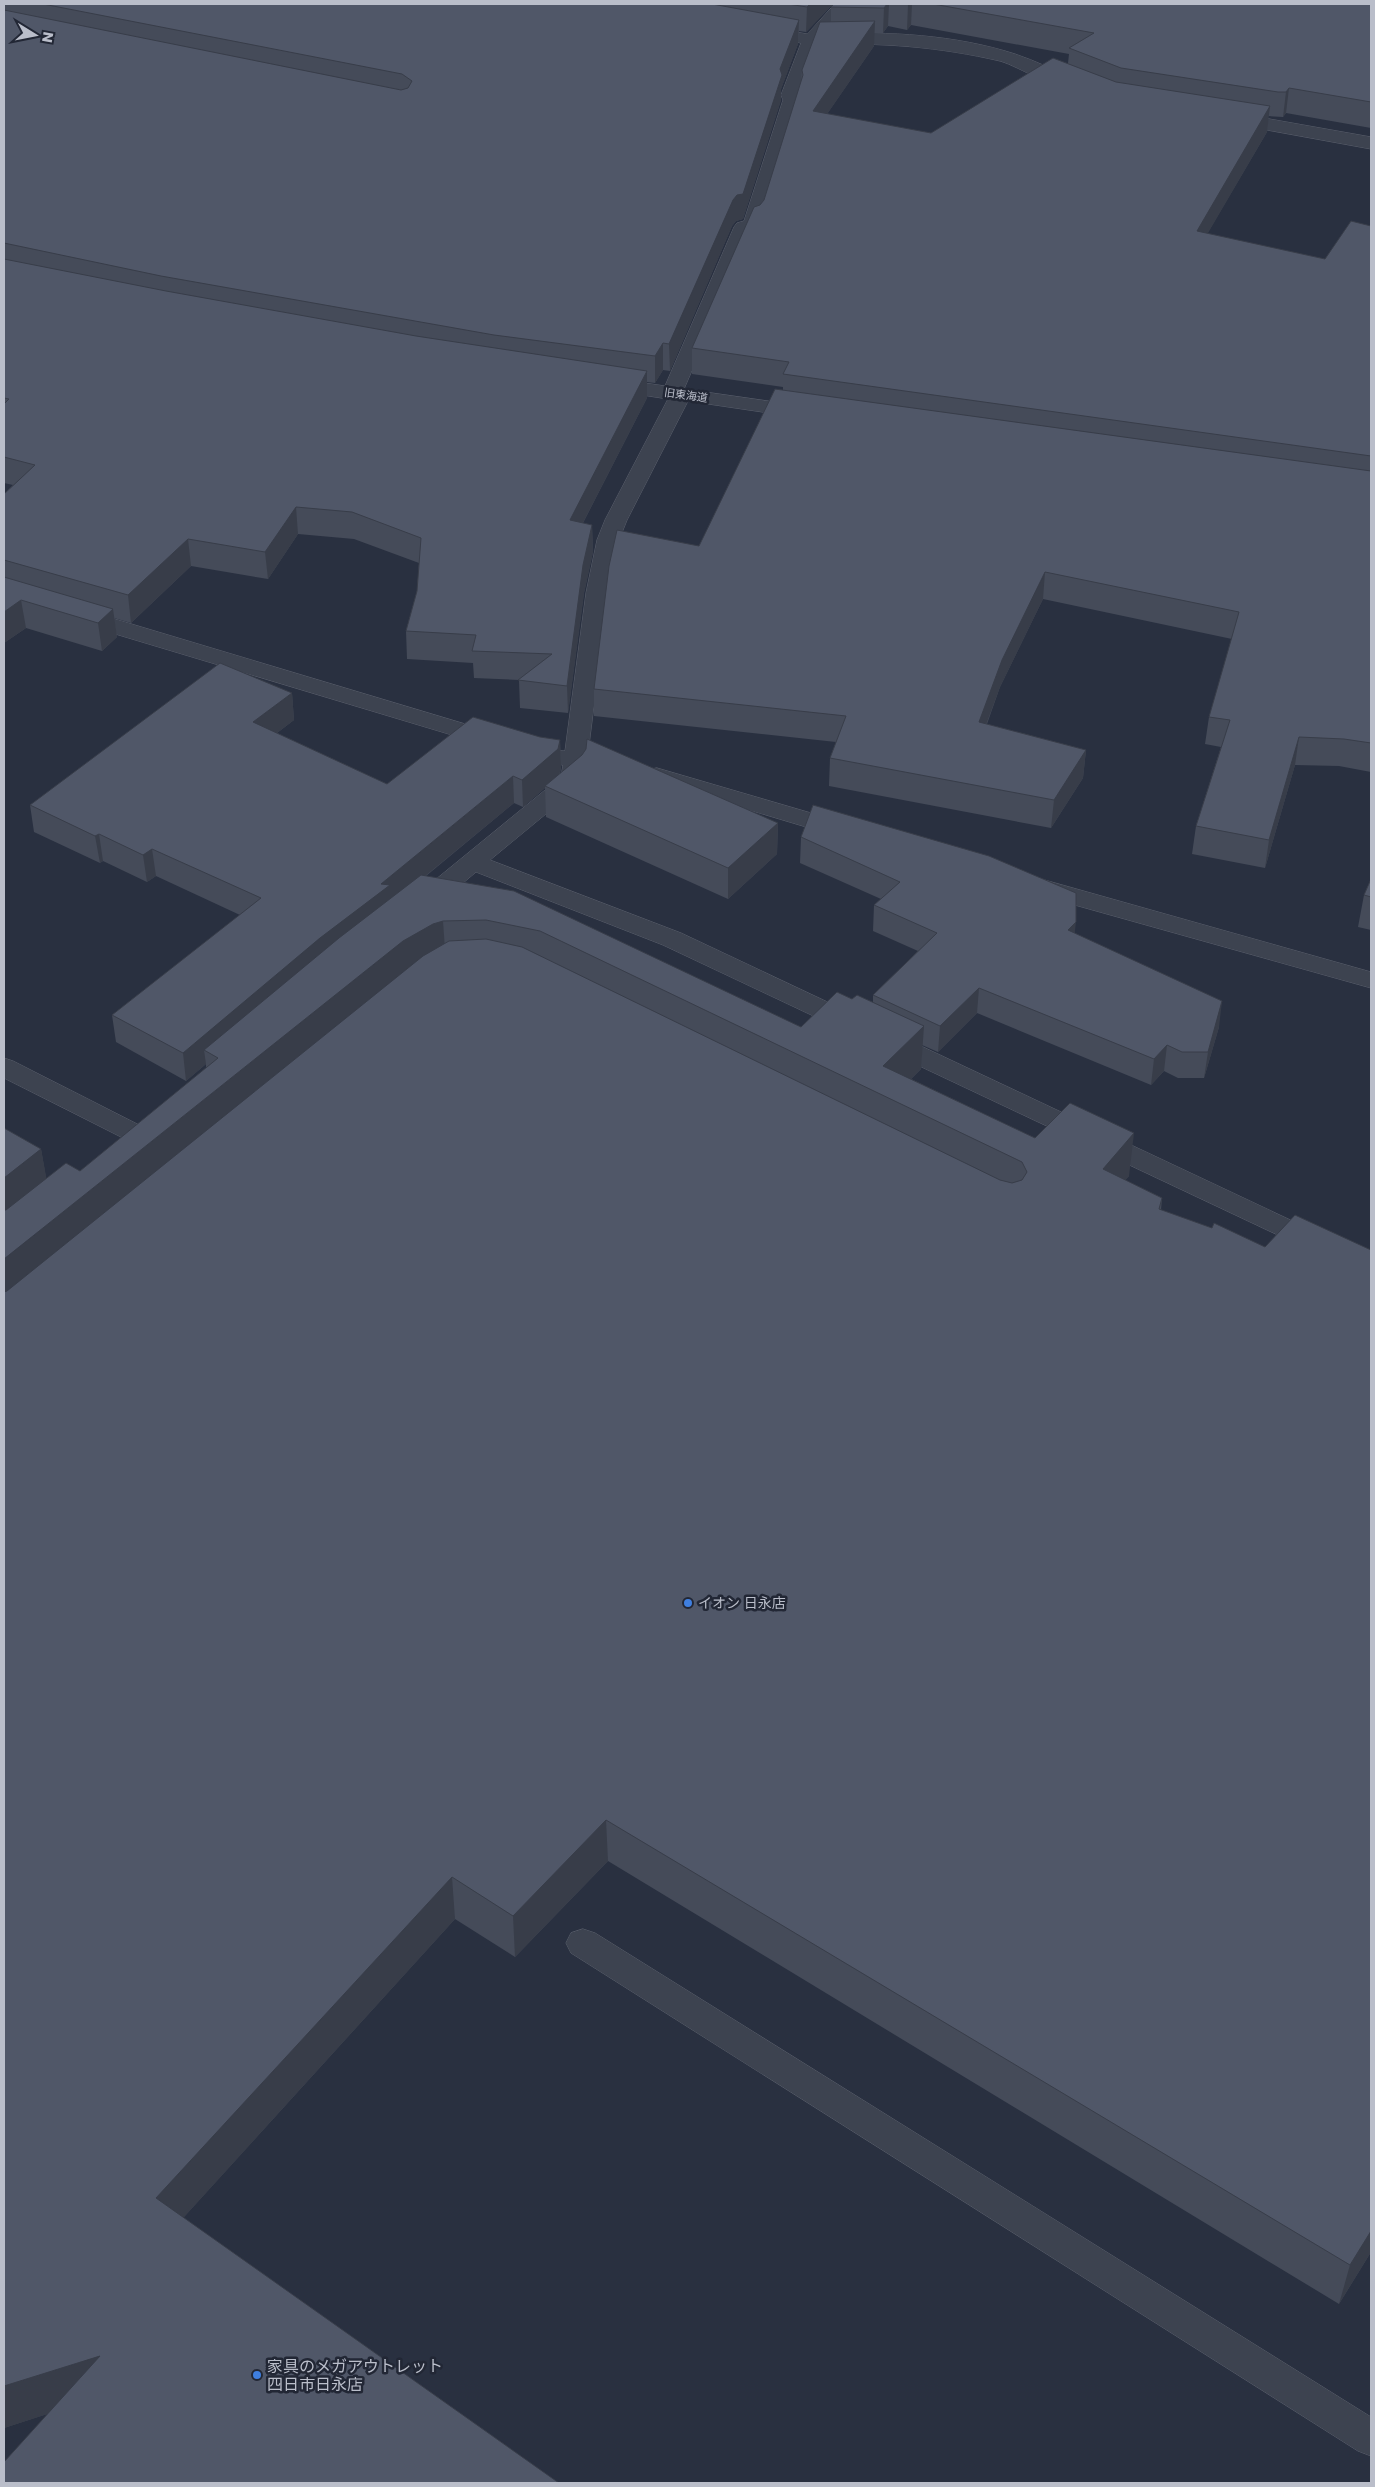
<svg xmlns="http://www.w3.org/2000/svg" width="1375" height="2487" font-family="Poppins,'Noto Sans JP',sans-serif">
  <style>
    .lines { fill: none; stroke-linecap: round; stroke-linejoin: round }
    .minor-casing { stroke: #5b606d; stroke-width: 1 }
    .minor { fill: #3d4350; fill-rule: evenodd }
    .wall { fill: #454b59; fill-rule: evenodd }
    .shaded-wall { fill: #383d49 }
    .building { fill: #505768; stroke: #383d49 }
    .shop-dot { fill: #3f7fe0; stroke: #222735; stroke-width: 2 }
    .labels { text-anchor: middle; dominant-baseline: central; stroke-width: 5; stroke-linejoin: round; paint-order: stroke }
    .far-street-label { font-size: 11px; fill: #babeca; stroke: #222735 }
    .poi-label { font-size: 14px; fill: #babeca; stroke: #222735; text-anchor: start }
    .near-poi-label { font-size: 16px; fill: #babeca; stroke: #222735; text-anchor: start }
  </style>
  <rect width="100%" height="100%" fill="#293040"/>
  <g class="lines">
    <defs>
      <g id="minor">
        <path d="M835,4H853L826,34C888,31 956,35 1015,54C1036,61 1056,71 1075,79L1078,83L1075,87C1056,92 1021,67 1000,61C940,47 880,42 818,45L799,95L801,100L762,225L759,229L752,231L684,389L803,406L810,408L813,412L810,416L803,418L688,401L627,520L619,540L608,593L588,753L621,758L625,763L621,768L613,770L586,768L585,780L581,785L490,860L681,933L1371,1258V1279L663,945L476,872L431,910L422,912L413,910L410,904L413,898L561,777L563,765L542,762L72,621L69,616L72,611L80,609L88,611L552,750L565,751L586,593L597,540L605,520L668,399L610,390L603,388L600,384L603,380L610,378L665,386L734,227L737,223L744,221L783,100L781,95L801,43L756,35L753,31L756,27L762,26L807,34Z"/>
        <path d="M1230,112L1371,137V149L1223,122L1221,118L1223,114Z"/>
        <path d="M657,768L852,825L855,830L852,835L843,838L649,780L645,775L649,770Z"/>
        <path d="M1041,879L1371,972V988L1032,893L1029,887L1032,881Z"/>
        <path d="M4,1058L13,1061L149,1130L153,1136L149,1142L140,1145L131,1142L4,1078Z"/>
        <path d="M583,1929L595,1933L1371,2417V2456L1358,2451L571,1953L566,1943L571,1933Z"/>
      </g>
    </defs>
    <use href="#minor" class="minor-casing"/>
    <use href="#minor" class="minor"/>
  </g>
  <g class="wall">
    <path d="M4,4H833L806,32L799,31L798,44L781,89V100L743,219L736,221L732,226L670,371L663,370L655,383L647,382V398L583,523L592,525L593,552L584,593L568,713L520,708L519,680L474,678L473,663L407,659L406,631L417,591L419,563L354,539L298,534L268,579L191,566L131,623L114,618L117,637L102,651L26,628L4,643V494L13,485L4,483Z"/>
    <path d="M834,4H1371V128L1286,113L1283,117L1268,116L1267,132L1207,234L1325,259L1371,226V772L1339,766L1295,765L1265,868L1192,854L1196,826L1221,747L1205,744L1209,717L1232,639L1043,599L1000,687L987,724L1086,750L1083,778L1051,828L829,786L830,758L836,742L594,716V689L699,546L783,390V387L692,374V348L760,205L764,200L801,82L802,70L831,22V7ZM911,25L1069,54L1068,63L931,133L827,114L874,46V33H883L888,26L907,30Z"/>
    <path d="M292,693L294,720L277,733L387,784L540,737L560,740L561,767L560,774L778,823L777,854L728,899L546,817L545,788L523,807L514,803L426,876L801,1027L852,999L873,1002V995L918,951L873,931L874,905L881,899L800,863L801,837L1075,933L1219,1027L1204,1078H1178L1164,1071L1151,1085L977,1013L938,1052L922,1045L921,1069L911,1079L1035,1138L1129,1176L1125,1180L1162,1198L1161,1210L1265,1247L1371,1250V2252L1339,2304L608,1861L515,1957L455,1919L183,2218L47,2414L4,2428L41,1149L46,1178L80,1171L206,1068V1064L186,1081L116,1042L112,1015L240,915L156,876L147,882L103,861L100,863L34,832L30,805Z"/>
    <path d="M1371,879V930L1358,927L1364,895Z"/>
  </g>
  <g class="shaded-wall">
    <path d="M810,4H833L806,32L807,7Z"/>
    <path d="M887,4H889L888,26L883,33L884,8Z"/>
    <path d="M909,4H912L911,25L907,30L908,5Z"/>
    <path d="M799,20L798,44L781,89V100L743,219L736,221L732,226L670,371L669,344Z"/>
    <path d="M875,21L874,46L812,136L813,111Z"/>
    <path d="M1289,88L1286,113L1283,117L1286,92Z"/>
    <path d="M1270,106L1267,132L1194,257L1197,231Z"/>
    <path d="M663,343V370L655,383V356Z"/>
    <path d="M647,371V398L570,548V520Z"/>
    <path d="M296,507L298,534L268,579L265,552Z"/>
    <path d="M592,525L593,552L584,593L568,713L567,686L583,565Z"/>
    <path d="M188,539L191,566L131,623L128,595Z"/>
    <path d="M1045,572L1043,599L1000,687L977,749L979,722L1002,660Z"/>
    <path d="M21,600L26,628L4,643V612Z"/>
    <path d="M113,609L117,637L102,651L98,623Z"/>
    <path d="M292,693L294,720L256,749L253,722Z"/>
    <path d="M1299,737L1295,765L1265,868L1269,840Z"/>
    <path d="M560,740L561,767L559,776L545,786V788L523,807L522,780Z"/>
    <path d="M1086,750L1083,778L1051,828L1054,800Z"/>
    <path d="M513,776L514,803L391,904L204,1050L206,1064L186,1081L183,1053L381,884Z"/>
    <path d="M778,823L777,854L728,899V868Z"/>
    <path d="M99,834L103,861L100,863L95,836Z"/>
    <path d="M152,849L156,876L147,882L143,855Z"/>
    <path d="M443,921L446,964L4,1309V1259L403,941L433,924Z"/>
    <path d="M1076,922L1073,947L1068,930Z"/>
    <path d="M979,988L977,1013L938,1052L940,1026Z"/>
    <path d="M1222,1001L1219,1027L1204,1078L1208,1052Z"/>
    <path d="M924,1026L921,1069L890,1099L883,1066Z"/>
    <path d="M1167,1045L1164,1071L1151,1085L1154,1059Z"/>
    <path d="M1134,1133L1129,1176L1098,1212L1103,1169Z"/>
    <path d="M41,1149L49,1192L4,1228V1178Z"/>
    <path d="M606,1820L608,1861L515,1957L513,1916Z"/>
    <path d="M452,1877L455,1919L165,2238L156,2198Z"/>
    <path d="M1371,2231V2252L1339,2304L1350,2265Z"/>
    <path d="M100,2356L110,2394L4,2428V2386Z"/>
  </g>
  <g class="building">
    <path d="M43,4H712L799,20L780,69L782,75L743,194L737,195L733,200L669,344L663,343L655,356L494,335L161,276L4,243V10L401,90L408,88L412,81L402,74Z"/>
    <path d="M788,4H810L807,7Z"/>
    <path d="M834,4H887L884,8L831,7Z"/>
    <path d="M933,4H1371V102L1289,88L1286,92H1278L1121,68L1069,48L1094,33Z"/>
    <path d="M875,21L813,111L931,133L1053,58L1116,82L1270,106L1197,231L1325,259L1351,221L1371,226V456L783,374L789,362L692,348L754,207L760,205L764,200L803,75L802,70L820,22Z"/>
    <path d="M4,259L166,291L416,336L647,371L570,520L592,525L583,565L567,686L518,680L552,654L472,651L476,635L406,631L417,591L421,538L352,512L296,507L265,552L188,539L128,595L4,560V494L35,465L4,457V404L9,399L4,398Z"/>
    <path d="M775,389L1371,471V743L1344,739L1299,737L1269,840L1196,826L1230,720L1209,717L1239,612L1045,572L1002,660L979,722L1086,750L1054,800L830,758L846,716L594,689L609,566L617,530L699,546Z"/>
    <path d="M4,577L113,609L98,623L21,600L4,612Z"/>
    <path d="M220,663L292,693L253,722L387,784L473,717L540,737L560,740L558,749L522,780L513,776L381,884L390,885L320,938L183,1053L112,1015L261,898L152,849L143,855L99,834L95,836L30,805Z"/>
    <path d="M587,739L778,823L728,868L545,786L582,755L586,749Z"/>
    <path d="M813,805L989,856L1076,893V922L1068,930L1222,1001L1208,1052H1182L1167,1045L1154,1059L979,988L940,1026L873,995L937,933L874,905L900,882L801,837Z"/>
    <path d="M421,875L514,891L801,1027L837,992L852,999L857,995L924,1026L883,1066L1035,1138L1070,1103L1134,1133L1103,1169L1162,1198L1159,1209L1212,1228L1214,1223L1265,1247L1295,1215L1371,1250V2231L1350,2265L606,1820L513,1916L452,1877L156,2198L559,2483H4V2462L100,2356L4,2386V1292L7,1291L423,956L449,941L486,939L522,947L1000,1180L1012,1183L1022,1180L1027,1172L1022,1162L540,931L486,920L443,921L433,924L403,941L4,1259V1210H6L66,1163L80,1171L218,1058L204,1050L339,938Z"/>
    <path d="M1371,879V897L1364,895Z"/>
    <path d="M4,1128L41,1149L4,1178Z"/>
  </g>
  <g class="shop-dot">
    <circle cx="688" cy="1603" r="5"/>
    <circle cx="257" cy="2375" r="5"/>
  </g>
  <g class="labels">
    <g class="far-street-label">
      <text transform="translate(686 395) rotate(8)">旧東海道</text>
    </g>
    <g class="poi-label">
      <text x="698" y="1603">イオン 日永店</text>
    </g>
    <g class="near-poi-label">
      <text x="267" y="2366">家具のメガアウトレット<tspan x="267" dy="18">四日市日永店</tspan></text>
    </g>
  </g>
  <rect width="1375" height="2487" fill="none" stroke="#babeca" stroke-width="10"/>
  <g transform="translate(35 35) rotate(100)" stroke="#222735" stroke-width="4" paint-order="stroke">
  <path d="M0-4L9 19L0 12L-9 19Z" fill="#babeca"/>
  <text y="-8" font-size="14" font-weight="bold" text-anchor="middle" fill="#babeca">N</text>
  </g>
</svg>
